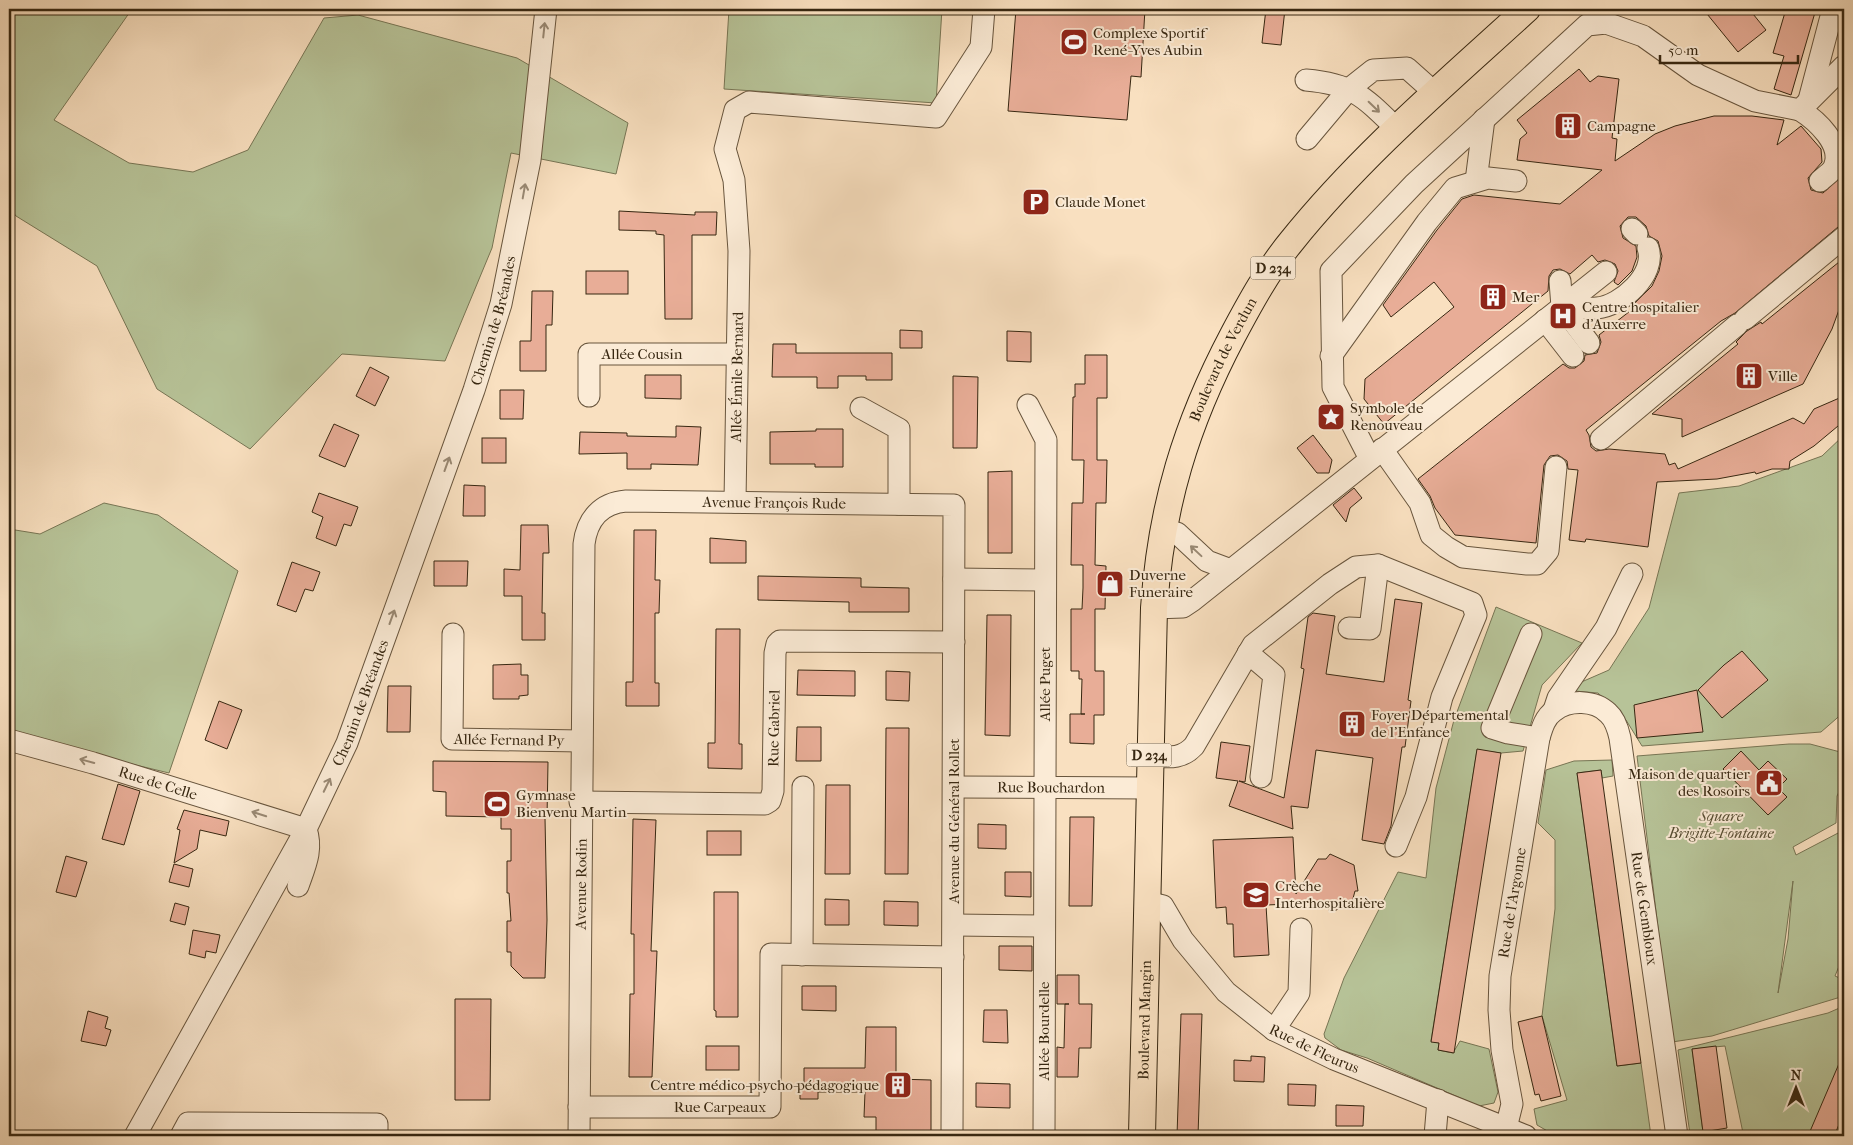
<svg xmlns="http://www.w3.org/2000/svg" width="1853" height="1145" font-family="'IM FELL French Canon',serif">
  <style>
    .green { fill: #b7c398; stroke: #777554; fill-rule: evenodd }
    .building { fill: #e8ad97; stroke: #372711 }
    .lines { fill: none; stroke-linecap: round; stroke-linejoin: round }
    .minor-casing { stroke: #68553d; stroke-width: 23 }
    .major-casing { stroke: #372711; stroke-width: 28 }
    .minor { stroke: #fbebd6; stroke-width: 21 }
    .major { stroke: #f9e0c0; stroke-width: 26 }
    .oneway { stroke: #998974 }
    .labels { text-anchor: middle; dominant-baseline: central; stroke-width: 4; stroke-linejoin: round; paint-order: stroke }
    .shield { fill: #fbebd6; stroke: #72624c; stroke-width: 1 }
    .shield-label { font-size: 14px; font-weight: bold; fill: #372711 }
    .poi-label { font-size: 15px; fill: #372711; stroke: #fbebd6; text-anchor: start }
    .street-label { font-size: 15px; fill: #372711; stroke: #fbebd6 }
    .park-label { font-size: 15px; font-style: italic; fill: #574e33; stroke: #fbebd6 }
  </style>
  <rect width="100%" height="100%" fill="#f9e0c0"/>
  <filter id="stains"><feTurbulence type="fractalNoise" baseFrequency=".004" numOctaves="4"/><feColorMatrix values="0 0 0 0 .2 0 0 0 0 .09 0 0 0 0 .02 0 0 0 .5 -.17"/></filter>
  <radialGradient id="worn" r=".72"><stop offset=".6" stop-color="#630" stop-opacity="0"/><stop offset="1" stop-color="#630" stop-opacity=".3"/></radialGradient>
  <g class="green">
    <path d="M9,9H132L54,120L129,163L193,172L248,150L324,18L358,15L517,58L628,123L616,174L511,153L492,248L445,361L342,354L250,449L157,389L97,266L16,216L9,207Z"/>
    <path d="M729,9H942L936,103L724,89Z"/>
    <path d="M1844,435V712L1821,732L1642,746L1626,720L1598,693L1563,690L1609,670L1649,608L1679,493L1739,486L1822,456Z"/>
    <path d="M104,503L158,515L238,571L169,773L19,737L9,725V529L40,534Z"/>
    <path d="M1496,607L1582,643L1542,685L1523,751L1501,753L1477,750L1431,1041L1439,1043L1438,1050L1453,1053L1460,1041L1489,1049L1498,1092L1494,1103L1479,1106L1367,1058L1341,1050L1325,1038L1324,1034L1344,978L1398,872L1426,878L1436,788L1454,720Z"/>
    <path d="M1789,744H1810L1844,753V782L1837,796L1836,823L1793,847L1796,855L1840,832L1844,836V954L1835,976L1844,980V996L1712,1036L1672,1042L1637,756ZM1793,881L1788,939L1778,993Z"/>
    <path d="M1612,760L1613,776L1602,778L1601,770L1577,773L1617,1066L1641,1063L1651,1136H1556L1537,1125L1534,1109L1567,1100L1542,1016L1555,909V840L1538,823L1546,770L1574,761Z"/>
    <path d="M1844,1006V1136H1748L1743,1133L1725,1046L1692,1049L1703,1132L1690,1134L1678,1050L1828,1013Z"/>
  </g>
  <g class="building">
    <path d="M1016,9H1145L1141,77L1131,76L1127,120L1008,111Z"/>
    <path d="M1266,9H1285L1281,45L1262,43Z"/>
    <path d="M1703,9H1749L1766,30L1738,52Z"/>
    <path d="M1786,9H1816L1791,95L1774,89L1784,56L1773,53Z"/>
    <path d="M1579,69L1590,82L1598,76L1619,79L1612,138L1617,139L1615,161L1655,134L1675,126L1714,116H1752L1784,120L1777,145L1801,126L1821,149L1822,162L1808,178L1811,190L1823,193L1844,174V222L1735,313L1721,321L1586,430L1589,435L1591,447L1596,451L1609,449L1665,454L1669,465L1675,463L1678,469L1793,418L1804,424L1814,409L1844,396V421L1814,446L1790,461L1789,469H1772L1756,474L1755,472L1717,479L1657,482L1648,547L1586,539L1585,542L1569,540L1578,470L1568,469L1567,461L1558,455L1550,456L1544,465L1536,543L1455,535L1435,508L1430,496L1418,479L1563,364L1569,368H1575L1584,361L1585,355L1597,353L1601,342L1599,335L1634,308L1632,306L1652,286L1659,271L1662,256L1658,241L1649,236L1646,226L1636,217H1628L1620,226L1623,238L1636,246L1637,257L1632,271L1618,285L1614,282L1618,271L1615,264L1605,260L1598,262L1592,255L1570,274L1560,269L1553,270L1549,276L1548,291L1384,424L1364,399L1365,379L1454,307L1434,282L1391,317L1383,305L1437,230L1462,199L1474,195L1560,204L1602,170L1517,160L1520,139L1527,133L1517,120Z"/>
    <path d="M619,211L695,215V212H717L716,235H692V319H665L664,235L656,234V231L619,230Z"/>
    <path d="M1844,258V289L1840,307L1832,329L1803,384L1682,437V419L1652,414L1738,344L1736,342L1747,331L1761,322L1762,324Z"/>
    <rect x="586" y="271" width="42" height="23"/>
    <path d="M532,291H553L552,325H546V371H520V341H531Z"/>
    <path d="M900,330L922,331V348H900Z"/>
    <path d="M1007,331L1031,332V362L1007,361Z"/>
    <path d="M773,344H796V353H892V380H866V376H838V388H817V377H772Z"/>
    <path d="M1085,355H1107V398H1097V460H1107L1106,503H1096L1095,565L1106,566L1105,609H1095V671H1104V715H1094V744L1070,743V714H1085H1081L1082,679H1079V671H1071V609H1082L1083,588V565H1071L1072,503H1083L1084,460H1072L1073,397H1075V384H1085Z"/>
    <path d="M370,367L389,377L375,406L356,396Z"/>
    <path d="M645,375H681V399L645,398Z"/>
    <path d="M953,376L978,377L977,448H953Z"/>
    <path d="M500,390H524L523,419H500Z"/>
    <path d="M334,424L359,435L345,467L319,456Z"/>
    <path d="M676,426L701,427L698,465L651,464V469H627V453L579,454L580,432L627,433V436L676,437Z"/>
    <path d="M816,429H843V467H815V464H770V432L816,431Z"/>
    <path d="M1313,435L1332,460L1329,473H1317L1297,448Z"/>
    <rect x="482" y="438" width="24" height="25"/>
    <path d="M1012,471V553H988V472Z"/>
    <path d="M464,485L485,486V516H463Z"/>
    <path d="M1354,488L1362,498L1350,508L1346,522L1333,505Z"/>
    <path d="M319,493L358,507L351,526L344,524L336,546L316,538L323,517L312,512Z"/>
    <path d="M521,525H548L549,553H543L542,613H545V640H522V596H504V569L520,570Z"/>
    <path d="M634,530H656L655,580H660L659,613H655V683H659V706H626V682H633Z"/>
    <path d="M710,538L746,541V563H710Z"/>
    <path d="M434,561H468L467,586H434Z"/>
    <path d="M292,562L320,572L313,591L305,589L296,612L277,605Z"/>
    <path d="M758,576L861,578V587L909,588V612H849V602L758,600Z"/>
    <path d="M1395,599L1422,603L1408,700L1411,701L1405,747H1402L1391,826L1384,844L1362,840L1373,758L1316,750L1308,808L1291,806L1293,829L1229,806L1238,781L1216,778L1221,742L1250,746L1245,782L1239,781L1284,798L1304,669L1301,668L1308,617L1313,613L1335,616L1326,674L1384,682Z"/>
    <path d="M987,615H1011L1010,736L985,735Z"/>
    <path d="M716,629H740L739,744H742V769L708,768V743H715Z"/>
    <path d="M1742,651L1768,680L1722,718L1698,690L1724,665Z"/>
    <path d="M521,664V675H528V695L519,696V699H493V665Z"/>
    <path d="M798,670L855,671V696L797,695Z"/>
    <path d="M886,671L910,672L909,701L886,700Z"/>
    <path d="M388,686H411L410,732H387Z"/>
    <path d="M1697,690L1703,732L1637,738L1634,705Z"/>
    <path d="M219,701L242,710L227,749L205,740Z"/>
    <path d="M797,727H821V761H796Z"/>
    <path d="M886,728H909L908,874H885Z"/>
    <path d="M1477,749L1501,753L1454,1053L1438,1050L1439,1043L1431,1042Z"/>
    <path d="M1741,751L1759,770L1768,761L1787,779L1778,788L1787,797L1768,815L1723,769Z"/>
    <path d="M433,761L548,762L547,818H545L547,920L545,978H523L511,966V952H507V921H511L509,893H507V861H511V829H501V817L446,816V792L433,791Z"/>
    <path d="M1601,770L1641,1063L1617,1066L1577,773Z"/>
    <path d="M118,784L140,791L124,845L102,839Z"/>
    <path d="M826,785H850V874H825Z"/>
    <path d="M184,810L229,821L226,836L200,830L197,849L174,863L180,830L177,829Z"/>
    <path d="M1070,817H1094L1092,906H1069Z"/>
    <path d="M633,819L656,820L651,951H657L652,1077H629L630,994H634V934H631Z"/>
    <path d="M978,824L1006,825V849L978,848Z"/>
    <rect x="707" y="831" width="34" height="24"/>
    <path d="M1293,837L1296,894L1318,859H1326L1330,854L1354,865L1358,891H1355L1351,906H1343L1333,912L1315,903L1266,905L1269,955L1234,957L1233,924H1227L1226,907L1216,908L1213,840Z"/>
    <path d="M66,856L87,862L76,897L56,892Z"/>
    <path d="M174,864L193,869L189,887L169,882Z"/>
    <path d="M1005,872H1031V897L1005,896Z"/>
    <path d="M714,892H738V1017H716V1011L714,1010Z"/>
    <path d="M825,899L849,900V925H825Z"/>
    <path d="M884,901L918,902V926L884,925Z"/>
    <path d="M175,903L189,907L185,925L170,921Z"/>
    <path d="M193,930L220,935L216,953L206,951L205,958L189,954Z"/>
    <path d="M999,946H1032V971L999,970Z"/>
    <path d="M1057,975H1079V1004H1092L1091,1048H1079L1078,1077H1057V1047L1064,1048L1065,1004H1069H1057Z"/>
    <path d="M802,986H836V1011L802,1010Z"/>
    <path d="M455,999H491L490,1100H455Z"/>
    <path d="M984,1010H1007L1008,1043L983,1042Z"/>
    <path d="M88,1011L108,1017L105,1028L111,1030L106,1046L81,1041Z"/>
    <path d="M1181,1014H1202L1198,1136H1177Z"/>
    <path d="M1542,1016L1561,1096L1541,1101L1539,1094L1535,1095L1518,1022Z"/>
    <path d="M866,1027H896V1079L931,1080V1131H928L927,1136H876V1117H864L865,1092H818V1099H800V1083H804V1068H865Z"/>
    <rect x="706" y="1046" width="33" height="24"/>
    <path d="M1716,1046L1727,1128L1703,1132L1692,1049Z"/>
    <path d="M1844,1052V1113L1834,1136H1808Z"/>
    <path d="M1251,1056L1265,1057L1264,1082L1234,1081V1060L1251,1061Z"/>
    <path d="M976,1083L1010,1084V1108L976,1107Z"/>
    <path d="M1288,1084L1316,1085L1315,1106L1288,1105Z"/>
    <path d="M1336,1105L1364,1106L1363,1126H1336Z"/>
  </g>
  <g class="lines">
    <defs>
      <g id="minor">
        <path d="M1306,80C1353,84 1364,97 1397,129"/>
        <path d="M1809,100L1833,9"/>
        <path d="M1800,110C1816,120 1844,145 1834,167C1832,172 1824,177 1820,181"/>
        <path d="M1307,139L1349,89L1373,70L1407,68L1435,93"/>
        <path d="M1476,181L1484,119"/>
        <path d="M1632,229L1637,234"/>
        <path d="M1560,281L1562,307L1589,343"/>
        <path d="M1562,307C1573,307 1586,309 1597,308C1621,306 1657,274 1648,248"/>
        <path d="M1745,319L1844,237"/>
        <path d="M1545,320L1573,356"/>
        <path d="M1331,356L1427,222L1455,188L1488,178L1516,181"/>
        <path id="s1" d="M589,396V354H737"/>
        <path d="M1028,405L1046,440L1044,1136"/>
        <path d="M861,408L899,429V504"/>
        <path d="M1601,439L1737,325"/>
        <path d="M1382,449L1420,503L1431,535L1446,547L1463,557L1527,564H1537L1548,551L1556,467"/>
        <path d="M1370,459L1333,387L1331,271L1414,184L1587,25L1606,23L1643,36L1698,75L1755,101L1800,110L1844,66"/>
        <path id="s2" d="M735,502L739,251L734,180L725,149L735,110L749,102L936,117L981,47L984,9"/>
        <path d="M1162,530L1177,533L1207,561L1231,570"/>
        <path d="M954,579L1045,580"/>
        <path d="M1154,608L1183,607L1192,601L1606,272"/>
        <path d="M1349,628L1370,629L1378,565"/>
        <path id="s3" d="M453,634L452,739L581,741"/>
        <path d="M1531,634L1492,728L1508,733L1539,738"/>
        <path d="M1248,653L1274,675L1261,777"/>
        <path d="M1554,710L1558,698L1606,628L1632,574"/>
        <path id="s4" d="M9,740L93,763L306,829"/>
        <path d="M1149,756C1168,757 1181,760 1194,746L1253,645L1330,584L1356,567L1378,565L1472,603L1476,615L1442,697L1416,797L1396,846"/>
        <path id="s5" d="M955,787L1149,788"/>
        <path id="s6" d="M580,802L765,804L770,801L773,791L775,653L777,644L780,641L954,642"/>
        <path d="M298,886C305,866 313,850 306,829"/>
        <path id="s7" d="M1147,902L1163,906L1183,940L1226,992L1274,1030L1334,1059L1526,1136"/>
        <path d="M954,925L1044,926"/>
        <path d="M802,955L803,787"/>
        <path d="M1274,1030L1299,993L1301,929"/>
        <path id="s8" d="M579,1107H770L771,954L953,957"/>
        <path id="s9" d="M1506,1128L1512,1104L1502,1050L1499,1010L1500,976L1539,738C1542,728 1545,717 1554,711C1569,699 1595,700 1608,713C1615,719 1618,729 1620,738L1677,1136"/>
        <path id="s10" d="M135,1136L306,829L347,743L474,390L501,304L530,160L546,9"/>
        <path d="M181,1136L188,1123L377,1124V1136"/>
        <path id="s11" d="M579,1136L584,544C587,519 601,503 626,501L954,505L952,1136"/>
        <path d="M1435,1136L1438,1100"/>
      </g>
      <g id="major">
        <path id="s12" d="M1142,1136L1154,608C1161,506 1186,424 1233,335C1250,303 1268,270 1291,242C1360,156 1446,83 1527,9"/>
      </g>
    </defs>
    <use href="#minor" class="minor-casing"/>
    <use href="#major" class="major-casing"/>
    <use href="#minor" class="minor"/>
    <use href="#major" class="major"/>
  </g>
  <defs><path id="oneway-shaft" d="M-6 0H5M1.5-3L5.5 0L1.5 3" fill="none" stroke-width="1.6" stroke-linecap="round" stroke-linejoin="round" transform="scale(1.25)"/></defs>
  <g class="oneway">
    <use href="#oneway-shaft" transform="translate(544 30) rotate(-84)"/>
    <use href="#oneway-shaft" transform="translate(1374 107) rotate(44)"/>
    <use href="#oneway-shaft" transform="translate(524 191) rotate(-80)"/>
    <use href="#oneway-shaft" transform="translate(447 464) rotate(-70)"/>
    <use href="#oneway-shaft" transform="translate(1196 551) rotate(-137)"/>
    <use href="#oneway-shaft" transform="translate(392 617) rotate(-70)"/>
    <use href="#oneway-shaft" transform="translate(87 761) rotate(-165)"/>
    <use href="#oneway-shaft" transform="translate(327 785) rotate(-64)"/>
    <use href="#oneway-shaft" transform="translate(259 814) rotate(-162)"/>
  </g>
  <defs>
    <symbol id="stadium-square" viewBox="-11 -11 22 22"><rect x="-9" y="-9" width="18" height="18" rx="4" fill="#8f2418" stroke="#fbebd6"/><path d="M0-5a6.5 5 0 1 0 0 10a6.5 5 0 1 0 0-10ZM-3.5-1.8h7v3.6h-7Z" fill="#fff"/></symbol>
    <symbol id="building-square" viewBox="-11 -11 22 22"><rect x="-9" y="-9" width="18" height="18" rx="4" fill="#8f2418" stroke="#fbebd6"/><path d="M-4-6H4V6H1V3H-1V6H-4ZM-2.5-4.3h1.7v1.8h-1.7ZM.8-4.3h1.7v1.8H.8ZM-2.5-1h1.7V.8h-1.7ZM.8-1h1.7V.8H.8Z" fill="#fff"/></symbol>
    <symbol id="parking-square" viewBox="-11 -11 22 22"><rect x="-9" y="-9" width="18" height="18" rx="4" fill="#8f2418" stroke="#fbebd6"/><path d="M-3.5-5.5H1a3.5 3.5 0 0 1 0 7H-1V5.5H-3.5ZM-1-3.4V-.6H.8a1.4 1.4 0 0 0 0-2.8Z" fill="#fff"/></symbol>
    <symbol id="hospital-square" viewBox="-11 -11 22 22"><rect x="-9" y="-9" width="18" height="18" rx="4" fill="#8f2418" stroke="#fbebd6"/><path d="M-5-5h3v3.5h4V-5h3V5h-3V1.5h-4V5h-3Z" fill="#fff"/></symbol>
    <symbol id="sight-square" viewBox="-11 -11 22 22"><rect x="-9" y="-9" width="18" height="18" rx="4" fill="#8f2418" stroke="#fbebd6"/><path d="M0-6L1.8-2.2L6-1.7L2.9 1.2L3.7 5.4L0 3.3L-3.7 5.4L-2.9 1.2L-6-1.7L-1.8-2.2Z" fill="#fff"/></symbol>
    <symbol id="shop-square" viewBox="-11 -11 22 22"><rect x="-9" y="-9" width="18" height="18" rx="4" fill="#8f2418" stroke="#fbebd6"/><path d="M-5-2.5h2.3a2.7 3.5 0 0 1 5.4 0H5L5.5 6h-11ZM-1.5-2.5h3a1.5 2.3 0 0 0-3 0Z" fill="#fff"/></symbol>
    <symbol id="civic-square" viewBox="-11 -11 22 22"><rect x="-9" y="-9" width="18" height="18" rx="4" fill="#8f2418" stroke="#fbebd6"/><path d="M-.6-6.5H3V-4.5H.6V-3L4-1V1h2V6H-6V1h2V-1L-.6-3ZM-1.2 2.5V6h2.4V2.5Z" fill="#fff"/></symbol>
    <symbol id="school-square" viewBox="-11 -11 22 22"><rect x="-9" y="-9" width="18" height="18" rx="4" fill="#8f2418" stroke="#fbebd6"/><path d="M0-5L7-2L0 1L-7-2ZM-4 1L0 2.5L4 1V4Q0 6-4 4Z" fill="#fff"/></symbol>
  </defs>
  <g fill-rule="evenodd">
    <use href="#stadium-square" x="1058" y="26" width="32" height="32"/>
    <use href="#building-square" x="1552" y="110" width="32" height="32"/>
    <use href="#parking-square" x="1020" y="186" width="32" height="32"/>
    <use href="#building-square" x="1477" y="281" width="32" height="32"/>
    <use href="#hospital-square" x="1547" y="300" width="32" height="32"/>
    <use href="#building-square" x="1733" y="360" width="32" height="32"/>
    <use href="#sight-square" x="1315" y="401" width="32" height="32"/>
    <use href="#shop-square" x="1094" y="568" width="32" height="32"/>
    <use href="#building-square" x="1336" y="708" width="32" height="32"/>
    <use href="#civic-square" x="1753" y="767" width="32" height="32"/>
    <use href="#stadium-square" x="481" y="788" width="32" height="32"/>
    <use href="#school-square" x="1240" y="879" width="32" height="32"/>
    <use href="#building-square" x="882" y="1069" width="32" height="32"/>
  </g>
  <g class="labels">
    <g class="shield">
      <rect x="1250.5" y="256.5" width="45" height="23" rx="4"/>
      <rect x="1126.5" y="743.5" width="45" height="23" rx="4"/>
    </g>
    <g class="shield-label">
      <text x="1273" y="268">D 234</text>
      <text x="1149" y="755">D 234</text>
    </g>
    <g class="poi-label">
      <text x="1093" y="33">Complexe Sportif<tspan x="1093" dy="17">René-Yves Aubin</tspan></text>
      <text x="1587" y="126">Campagne</text>
      <text x="1055" y="202">Claude Monet</text>
      <text x="1512" y="297">Mer</text>
      <text x="1582" y="307">Centre hospitalier<tspan x="1582" dy="17">d’Auxerre</tspan></text>
      <text x="1768" y="376">Ville</text>
      <text x="1350" y="408">Symbole de<tspan x="1350" dy="17">Renouveau</tspan></text>
      <text x="1129" y="575">Duverne<tspan x="1129" dy="17">Funeraire</tspan></text>
      <text x="1371" y="715">Foyer Départemental<tspan x="1371" dy="17">de l'Enfance</tspan></text>
      <text x="1750" y="774" text-anchor="end">Maison de quartier<tspan x="1750" dy="17">des Rosoirs</tspan></text>
      <text x="516" y="795">Gymnase<tspan x="516" dy="17">Bienvenu Martin</tspan></text>
      <text x="1275" y="886">Crèche<tspan x="1275" dy="17">Interhospitalière</tspan></text>
      <text x="879" y="1085" text-anchor="end">Centre médico-psycho-pédagogique</text>
    </g>
    <g class="street-label">
      <text stroke="none"><textPath href="#s10" startOffset="894">Chemin de Bréandes</textPath></text>
      <text stroke="none"><textPath href="#s1" startOffset="95">Allée Cousin</textPath></text>
      <text stroke="none"><textPath href="#s12" startOffset="788">Boulevard de Verdun</textPath></text>
      <text stroke="none"><textPath href="#s2" startOffset="125">Allée Émile Bernard</textPath></text>
      <text stroke="none"><textPath href="#s11" startOffset="806">Avenue François Rude</textPath></text>
      <text transform="translate(1045 684) rotate(-90)">Allée Puget</text>
      <text stroke="none"><textPath href="#s10" startOffset="489">Chemin de Bréandes</textPath></text>
      <text stroke="none"><textPath href="#s6" startOffset="264">Rue Gabriel</textPath></text>
      <text stroke="none"><textPath href="#s3" startOffset="162">Allée Fernand Py</textPath></text>
      <text stroke="none"><textPath href="#s4" startOffset="155">Rue de Celle</textPath></text>
      <text stroke="none"><textPath href="#s5" startOffset="96">Rue Bouchardon</textPath></text>
      <text transform="translate(954 821) rotate(-90)">Avenue du Général Rollet</text>
      <text stroke="none"><textPath href="#s11" startOffset="252">Avenue Rodin</textPath></text>
      <text stroke="none"><textPath href="#s9" startOffset="228">Rue de l'Argonne</textPath></text>
      <text stroke="none"><textPath href="#s9" startOffset="685">Rue de Gembloux</textPath></text>
      <text stroke="none"><textPath href="#s12" startOffset="116">Boulevard Mangin</textPath></text>
      <text transform="translate(1044 1031) rotate(-90)">Allée Bourdelle</text>
      <text stroke="none"><textPath href="#s7" startOffset="229">Rue de Fleurus</textPath></text>
      <text stroke="none"><textPath href="#s8" startOffset="141">Rue Carpeaux</textPath></text>
    </g>
    <g class="park-label">
      <text x="1721" y="816">Square<tspan x="1721" dy="17">Brigitte-Fontaine</tspan></text>
    </g>
  </g>
  <rect width="1853" height="1145" fill="none" stroke="#f9e0c0" stroke-width="30"/>
  <rect x="10" y="10" width="1833" height="1125" fill="none" stroke="#372711" stroke-width="2.5"/>
  <rect x="15" y="15" width="1823" height="1115" fill="none" stroke="#372711"/>
  <g transform="translate(1796 1088)" stroke="#fbebd6" stroke-width="4" paint-order="stroke">
  <path d="M0-4L9 19L0 12L-9 19Z" fill="#372711"/>
  <text y="-8" font-size="14" font-weight="bold" text-anchor="middle" fill="#372711">N</text>
  </g>
  <path d="M1660 55v8h138v-8" fill="none" stroke="#372711" stroke-width="2.5"/>
  <text x="1668" y="55" font-size="15" fill="#372711" stroke="#fbebd6" stroke-width="4" paint-order="stroke">50 m</text>
  <rect width="100%" height="100%" filter="url(#stains)"/>
  <rect width="100%" height="100%" fill="url(#worn)"/>
</svg>
